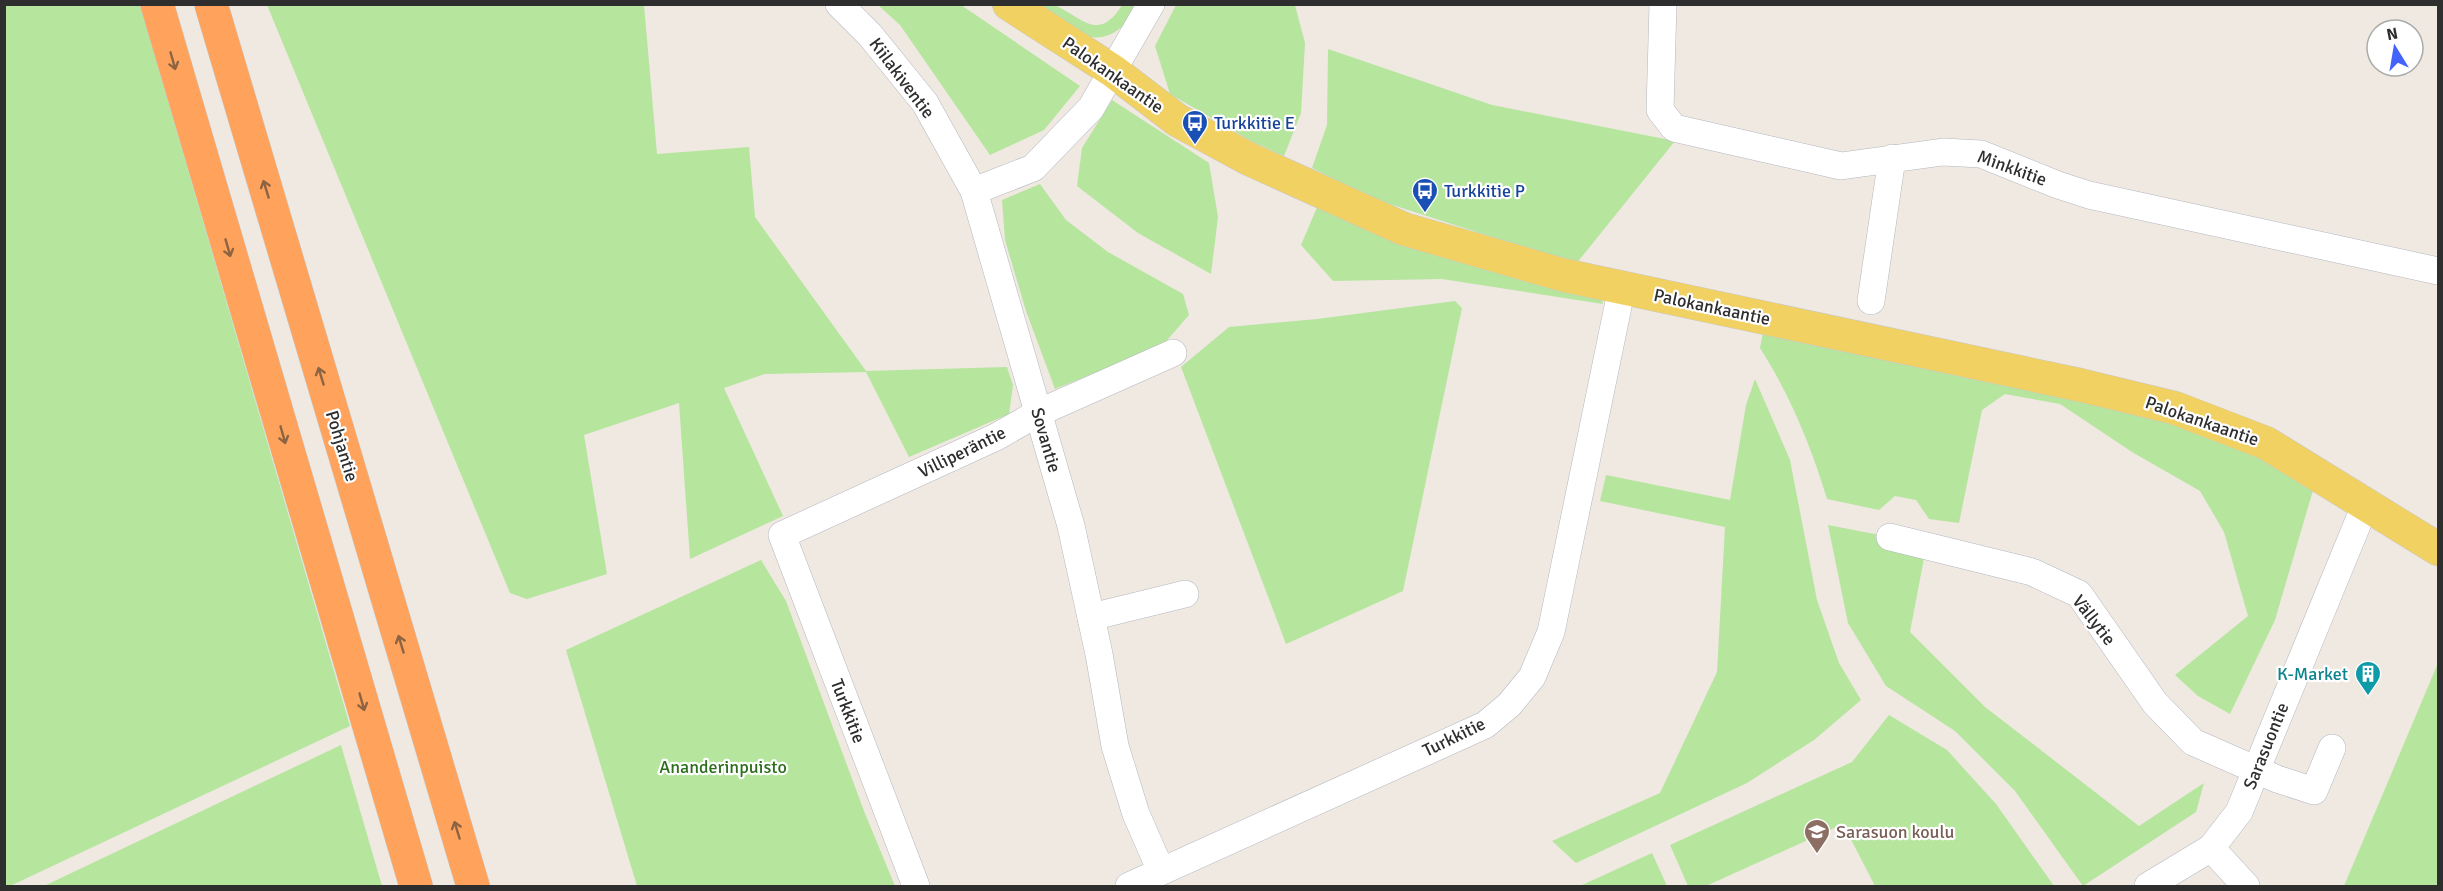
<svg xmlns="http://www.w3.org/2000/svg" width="2443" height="891" font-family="Signika,sans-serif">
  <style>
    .green { fill: #b6e59e }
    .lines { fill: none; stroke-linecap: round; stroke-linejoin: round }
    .minor-casing { stroke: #b4b7c1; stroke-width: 28 }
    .major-casing { stroke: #c9c9c9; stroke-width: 34 }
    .highway-casing { stroke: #c9c9c9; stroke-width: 34 }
    .minor { stroke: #fff; stroke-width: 27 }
    .major { stroke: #f2d163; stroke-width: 33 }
    .highway { stroke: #ffa35c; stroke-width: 33 }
    .oneway { stroke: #8c6343 }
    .labels { text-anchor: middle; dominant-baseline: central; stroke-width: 4.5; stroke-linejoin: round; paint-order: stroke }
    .street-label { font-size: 18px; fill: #2e2e2e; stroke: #fff }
    .transit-label { font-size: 18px; fill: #164399; stroke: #fff; text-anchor: start }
    .culture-label { font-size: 18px; fill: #0d838f; stroke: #fff; text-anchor: end }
    .park-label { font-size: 18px; fill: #2c6e1b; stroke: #fff }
    .education-label { font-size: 18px; fill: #785e54; stroke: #fff; text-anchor: start }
  </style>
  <rect width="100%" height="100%" fill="#efe9e1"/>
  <g class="green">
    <path d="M5,4L140,5L350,726L10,886H4Z"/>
    <path d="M267,5H644L657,154L749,147L755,217L866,371L1007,367L1013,385L1009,414L909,457L866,372L765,374L724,388L783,516L690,559L679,403L584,435L607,574L527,599L510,593Z"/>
    <path d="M878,5H961L1080,86L1044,130L990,155L900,25Z"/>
    <path d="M1025,5C1034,5 1046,2 1054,5C1081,16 1098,44 1122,5H1139C1104,64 1069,29 1025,5Z"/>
    <path d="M1176,5H1295L1305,43L1301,113L1284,156L1253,142L1170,94L1155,46Z"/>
    <path d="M1328,49L1492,105L1675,141L1576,264L1371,198L1312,168L1327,125Z"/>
    <path d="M1112,100L1209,163L1218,217L1211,274L1138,233L1077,186L1082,148Z"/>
    <path d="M1040,184L1066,220L1108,252L1183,294L1189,315L1162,346L1055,389L1026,311L1005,240L1002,200Z"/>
    <path d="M1321,198L1599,292L1603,304L1442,279L1333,281L1301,245Z"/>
    <path d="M1455,301L1462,308L1403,591L1286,644L1181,367L1229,327L1317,319Z"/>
    <path d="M1764,327L2176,413L2316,480L2275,620L2230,714L2198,696L2175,675L2248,616L2224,532L2200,491L2132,452L2060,404L2005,394L1982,410L1959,523L1929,519L1916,500L1895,496L1879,510L1827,499C1811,446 1790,395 1760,348Z"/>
    <path d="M1755,379L1790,460L1817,600L1839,663L1861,700L1814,740L1747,783L1576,863L1552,841L1660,793L1717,672L1725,527L1600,501L1606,475L1730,500L1746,405Z"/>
    <path d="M1828,525L1916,542L1924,558L1910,632L1985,707L2139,826L2204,783L2196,812L2083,886L2015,791L1955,731L1886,686L1848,623Z"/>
    <path d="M761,560L786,601L864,811L895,886H637L566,650Z"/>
    <path d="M2438,663V886H2344Z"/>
    <path d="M1889,715L1947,750L1996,804L2054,886H1875L1843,824L1706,886H1688L1670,845L1852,762Z"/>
    <path d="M341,745L382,886H44Z"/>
    <path d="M1652,853L1667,886H1580Z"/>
  </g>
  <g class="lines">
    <defs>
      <g id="minor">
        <path d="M839,4L870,35L925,103L974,191"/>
        <path d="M1151,4L1091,108L1033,168L974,191L1071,526L1099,654L1115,746L1136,814L1161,871"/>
        <path d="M1663,4L1660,110L1674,128L1841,166L1943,152L1981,154L2058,185L2089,195L2438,271"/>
        <path d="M1871,301L1892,158"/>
        <path d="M1890,537L2032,572L2079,594L2155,703L2193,742L2277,779L2314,791L2332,748"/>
        <path d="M1091,617L1185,594"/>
        <path d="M2211,848L2246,886"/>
        <path d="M916,886L782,535L996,437L1038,413L1173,353"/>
        <path d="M1129,886L1485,725L1509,705L1532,677L1551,632L1622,287"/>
        <path d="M2148,886L2211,848L2239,812L2366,503"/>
      </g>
      <path id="major" d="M1009,4L1113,71L1177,120L1249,159L1404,229L1563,275L2080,385L2175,408L2266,443L2438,549"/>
      <g id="highway">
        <path d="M157,4L416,886"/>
        <path d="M211,4L473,886"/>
      </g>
    </defs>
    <use href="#minor" class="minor-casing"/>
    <use href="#major" class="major-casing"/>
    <use href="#highway" class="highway-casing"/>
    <use href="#minor" class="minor"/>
    <use href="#major" class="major"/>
    <use href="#highway" class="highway"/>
  </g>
  <defs><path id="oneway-shaft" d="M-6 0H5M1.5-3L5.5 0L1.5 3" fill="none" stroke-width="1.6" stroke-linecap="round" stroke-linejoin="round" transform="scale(1.5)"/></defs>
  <g class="oneway">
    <use href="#oneway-shaft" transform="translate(173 61) rotate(74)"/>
    <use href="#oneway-shaft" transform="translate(266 189) rotate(-107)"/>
    <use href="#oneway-shaft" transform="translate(228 248) rotate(74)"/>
    <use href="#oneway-shaft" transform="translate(321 376) rotate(-107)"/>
    <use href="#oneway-shaft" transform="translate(283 435) rotate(74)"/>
    <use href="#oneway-shaft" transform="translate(401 644) rotate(-107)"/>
    <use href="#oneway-shaft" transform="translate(362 702) rotate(74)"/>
    <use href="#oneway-shaft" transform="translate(457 830) rotate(-107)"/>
  </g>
  <defs>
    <symbol id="bus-pin" viewBox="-11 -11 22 30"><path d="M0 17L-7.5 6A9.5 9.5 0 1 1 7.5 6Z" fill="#1a4fb4" stroke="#fff"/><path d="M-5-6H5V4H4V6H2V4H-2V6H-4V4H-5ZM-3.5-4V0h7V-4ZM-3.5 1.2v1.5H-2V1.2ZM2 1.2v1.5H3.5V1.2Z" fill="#fff"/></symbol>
    <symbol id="building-pin" viewBox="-11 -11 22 30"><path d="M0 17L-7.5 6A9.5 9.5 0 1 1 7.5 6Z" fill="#0f9aa8" stroke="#fff"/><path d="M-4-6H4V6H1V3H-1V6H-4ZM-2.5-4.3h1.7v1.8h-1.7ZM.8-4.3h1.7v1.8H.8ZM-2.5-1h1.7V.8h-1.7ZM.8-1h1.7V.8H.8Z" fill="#fff"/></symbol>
    <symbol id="school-pin" viewBox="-11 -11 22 30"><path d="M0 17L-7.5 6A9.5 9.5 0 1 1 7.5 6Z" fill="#8d6e63" stroke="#fff"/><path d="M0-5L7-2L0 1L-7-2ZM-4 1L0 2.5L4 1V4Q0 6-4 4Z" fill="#fff"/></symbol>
  </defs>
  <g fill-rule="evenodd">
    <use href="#bus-pin" x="1180" y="108" width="30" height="40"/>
    <use href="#bus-pin" x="1410" y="176" width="30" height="40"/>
    <use href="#building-pin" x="2353" y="659" width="30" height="40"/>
    <use href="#school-pin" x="1802" y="817" width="30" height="40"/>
  </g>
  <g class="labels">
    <g class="street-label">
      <text transform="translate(1113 75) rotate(35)">Palokankaantie</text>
      <text transform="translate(902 78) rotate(53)">Kiilakiventie</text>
      <text transform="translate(2012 168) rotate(20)">Minkkitie</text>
      <text transform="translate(1712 307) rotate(12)">Palokankaantie</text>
      <text transform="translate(2202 421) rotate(19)">Palokankaantie</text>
      <text transform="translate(1046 440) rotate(74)">Sovantie</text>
      <text transform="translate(342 446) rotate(73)">Pohjantie</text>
      <text transform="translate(962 452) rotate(-26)">Villiperäntie</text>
      <text transform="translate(2094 620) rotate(52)">Vällytie</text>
      <text transform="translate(848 711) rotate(69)">Turkkitie</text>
      <text transform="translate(1454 737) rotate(-26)">Turkkitie</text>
      <text transform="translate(2266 746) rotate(-68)">Sarasuontie</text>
    </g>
    <g class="transit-label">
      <text x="1214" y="123">Turkkitie E</text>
      <text x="1444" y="191">Turkkitie P</text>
    </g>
    <g class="culture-label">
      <text x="2348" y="674">K-Market</text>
    </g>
    <g class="park-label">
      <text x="723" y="767">Ananderinpuisto</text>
    </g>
    <g class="education-label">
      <text x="1836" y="832">Sarasuon koulu</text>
    </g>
  </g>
  <rect width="2443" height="891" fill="none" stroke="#2e2e2e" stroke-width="12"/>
  <g transform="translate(2395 48) rotate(349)"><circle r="28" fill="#ffffff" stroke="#ababab" stroke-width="1.5"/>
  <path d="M0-4.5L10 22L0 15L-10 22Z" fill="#4264fb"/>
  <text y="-9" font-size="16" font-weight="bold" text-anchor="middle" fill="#2e2e2e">N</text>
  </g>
</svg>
